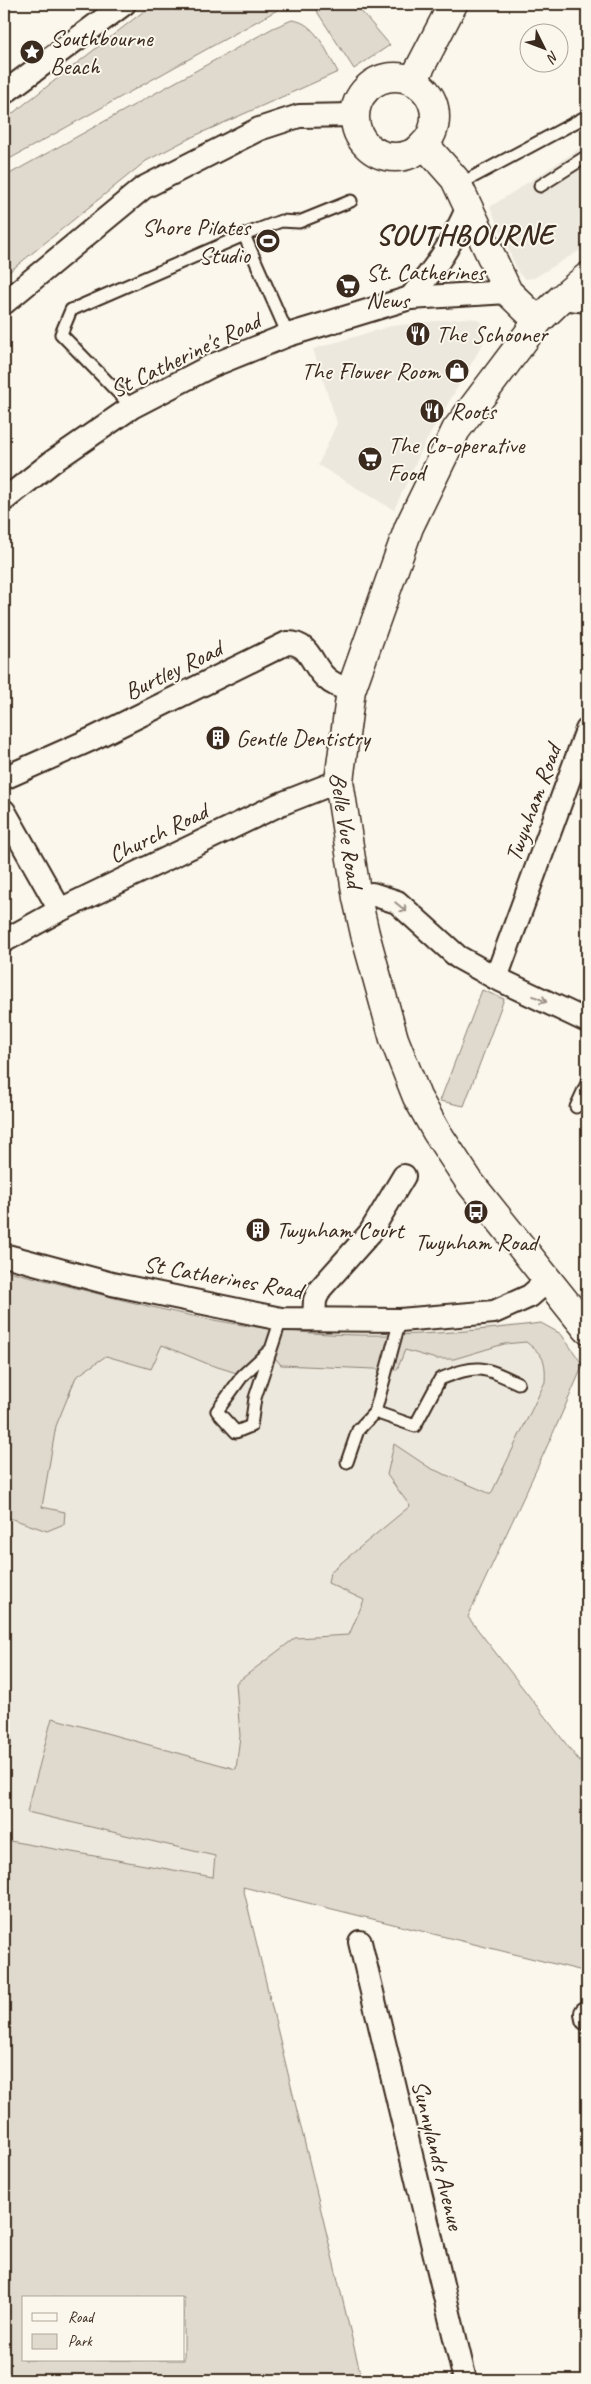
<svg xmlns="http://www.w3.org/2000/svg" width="591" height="2384" font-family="Caveat,sans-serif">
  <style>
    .built { fill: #ede8dd; fill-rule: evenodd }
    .green { fill: #dfd9ce; stroke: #8d8276; fill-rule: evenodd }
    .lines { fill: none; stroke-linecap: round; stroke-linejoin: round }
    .lane-casing { stroke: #3b2a1e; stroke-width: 15 }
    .street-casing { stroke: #3b2a1e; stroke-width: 26 }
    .secondary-casing { stroke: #3b2a1e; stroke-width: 31 }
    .lane { stroke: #fbf7ec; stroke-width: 11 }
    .street { stroke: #fbf7ec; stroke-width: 22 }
    .secondary { stroke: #fbf7ec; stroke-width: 28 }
    .oneway { stroke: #9b9085 }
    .labels { text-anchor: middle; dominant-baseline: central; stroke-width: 4; stroke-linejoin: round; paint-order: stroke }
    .poi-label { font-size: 24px; fill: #3b2a1e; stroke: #fbf7ec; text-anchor: start }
    .street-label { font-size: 24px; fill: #3b2a1e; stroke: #fbf7ec }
    .district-label { font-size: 29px; font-weight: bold; letter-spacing: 1px; fill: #3b2a1e; stroke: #fbf7ec }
  </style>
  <rect width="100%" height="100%" fill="#fbf7ec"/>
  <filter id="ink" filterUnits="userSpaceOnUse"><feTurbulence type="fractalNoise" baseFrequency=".02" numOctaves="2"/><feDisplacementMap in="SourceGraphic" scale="10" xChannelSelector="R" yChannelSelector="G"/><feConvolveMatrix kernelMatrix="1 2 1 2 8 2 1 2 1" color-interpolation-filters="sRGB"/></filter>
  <g filter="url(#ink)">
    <g class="built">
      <path d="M587,144V246L534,278L526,279L519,274L490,207Z"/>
      <path d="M464,318L476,319L482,323L486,335L484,342L425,443L394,510L318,465L337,423L313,349L391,326Z"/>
      <path d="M182,1313L241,1325L307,1332L391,1334L541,1323L561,1334L583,1365L558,1424L542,1453L468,1617L587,1771V1972L243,1887L362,2380H4V1367ZM24,2298H184V2360H24Z"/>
    </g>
    <g class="green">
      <path d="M153,4H288L4,162V120Z"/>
      <path d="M317,4H355L390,45L354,69L316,10L319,7Z"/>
      <path d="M292,20C316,22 327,53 338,72L192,137L146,161L4,276V177L273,28Z"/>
      <path d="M482,990L504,999L464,1106L440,1101Z"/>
      <path d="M4,1270C95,1292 187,1320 281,1330C366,1340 455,1334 541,1323L561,1334L583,1365C547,1450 506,1533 468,1617L587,1771V1972L243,1887L362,2380H4V1840L213,1877L215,1856L27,1812L52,1718L236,1769L240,1736L236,1683L295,1638L349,1635L364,1600L328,1583L330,1572L410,1506L387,1475L394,1444L430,1468L491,1494L545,1382C546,1360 544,1356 526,1342L504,1344L454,1359H436L405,1350L397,1370L281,1365L269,1351L243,1375L208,1364L162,1345L151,1369L106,1356L76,1377L56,1426L42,1507L65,1512L64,1524L47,1531L4,1516ZM24,2298H184V2360H24Z"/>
    </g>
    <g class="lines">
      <defs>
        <g id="lane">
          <path d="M458,185L587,116"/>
          <path d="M540,186L587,156"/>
          <path d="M244,235L281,221L299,222L351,201"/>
          <path d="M132,407L61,334L71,310L244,235L288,335"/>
          <path d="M576,1107L587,1083"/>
          <path d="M400,1320L375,1412L415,1426L440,1379C478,1364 482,1366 518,1383"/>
          <path d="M269,1351L243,1375L217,1411L236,1432L251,1426L255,1398L281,1319"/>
          <path d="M347,1462L358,1430L375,1412"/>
          <path d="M4,1739V1745"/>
        </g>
        <g id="street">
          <path d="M4,93L124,4"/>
          <path d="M410,298C437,266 451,245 468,207"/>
          <path d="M562,298L587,301"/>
          <path d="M4,303L143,188L259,129L299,116L355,115"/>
          <path d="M4,500L52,462L132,407L211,366L288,335L410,298L508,292"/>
          <path d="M4,778L92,739L287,643C310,642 311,665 326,678C333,685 341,687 351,690"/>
          <path d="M4,811L60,910"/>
          <path d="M357,898L372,894L397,902L458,957L496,978L587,1021"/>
          <path d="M4,941L60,910L278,805L339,781"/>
          <path d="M496,978L587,730"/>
          <path d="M4,1255L112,1284L281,1319L400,1320L494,1312L530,1296L548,1280"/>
          <path d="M314,1319L315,1300L320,1289L370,1233L404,1176"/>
          <path d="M360,1942L465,2380"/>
          <path d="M586,2013L587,2019"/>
        </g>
        <g id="secondary">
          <circle cx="395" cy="117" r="40"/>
          <path d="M413,81L453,4"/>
          <path d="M424,144L455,179L508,292L538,321"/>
          <path id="s1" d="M587,277L562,298L538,321L456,430L409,527L351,690L339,781L357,898L365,934L394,1039L417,1097L436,1131L471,1184L587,1329"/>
        </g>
      </defs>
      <use href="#lane" class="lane-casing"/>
      <use href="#street" class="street-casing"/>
      <use href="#secondary" class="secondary-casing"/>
      <use href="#lane" class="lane"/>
      <use href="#street" class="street"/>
      <use href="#secondary" class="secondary"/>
    </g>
    <defs><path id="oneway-shaft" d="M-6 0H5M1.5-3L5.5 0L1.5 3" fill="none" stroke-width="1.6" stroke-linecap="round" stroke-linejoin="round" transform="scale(1.25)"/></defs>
    <g class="oneway">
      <use href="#oneway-shaft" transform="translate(401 907) rotate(39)"/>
      <use href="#oneway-shaft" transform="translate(540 999) rotate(25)"/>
    </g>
  </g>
  <defs>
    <symbol id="sight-disc" viewBox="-11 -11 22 22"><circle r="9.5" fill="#3b2a1e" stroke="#fbf7ec"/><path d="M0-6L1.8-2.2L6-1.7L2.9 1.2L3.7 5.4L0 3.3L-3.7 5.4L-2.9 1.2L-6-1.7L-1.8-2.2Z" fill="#fff"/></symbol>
    <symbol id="stadium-disc" viewBox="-11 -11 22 22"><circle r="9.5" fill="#3b2a1e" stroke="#fbf7ec"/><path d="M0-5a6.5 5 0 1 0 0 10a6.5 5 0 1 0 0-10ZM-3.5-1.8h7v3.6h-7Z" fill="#fff"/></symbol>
    <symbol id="supermarket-disc" viewBox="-11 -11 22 22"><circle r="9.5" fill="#3b2a1e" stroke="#fbf7ec"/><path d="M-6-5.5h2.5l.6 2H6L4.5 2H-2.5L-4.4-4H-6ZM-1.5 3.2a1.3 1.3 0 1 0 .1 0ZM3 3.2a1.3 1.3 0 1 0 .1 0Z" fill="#fff"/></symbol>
    <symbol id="restaurant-disc" viewBox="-11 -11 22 22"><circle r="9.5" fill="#3b2a1e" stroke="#fbf7ec"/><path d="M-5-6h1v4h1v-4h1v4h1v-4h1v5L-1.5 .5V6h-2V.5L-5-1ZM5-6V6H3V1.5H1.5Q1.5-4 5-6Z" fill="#fff"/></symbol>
    <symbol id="shop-disc" viewBox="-11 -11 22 22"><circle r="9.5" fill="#3b2a1e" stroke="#fbf7ec"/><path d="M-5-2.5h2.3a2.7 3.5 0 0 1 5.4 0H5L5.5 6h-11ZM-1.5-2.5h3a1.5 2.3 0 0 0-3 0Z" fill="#fff"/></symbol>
    <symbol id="building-disc" viewBox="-11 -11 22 22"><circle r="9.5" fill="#3b2a1e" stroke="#fbf7ec"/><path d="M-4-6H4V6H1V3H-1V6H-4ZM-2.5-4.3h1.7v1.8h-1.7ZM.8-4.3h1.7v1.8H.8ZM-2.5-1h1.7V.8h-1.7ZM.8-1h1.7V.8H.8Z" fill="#fff"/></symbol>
    <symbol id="bus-disc" viewBox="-11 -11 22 22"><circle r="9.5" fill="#3b2a1e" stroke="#fbf7ec"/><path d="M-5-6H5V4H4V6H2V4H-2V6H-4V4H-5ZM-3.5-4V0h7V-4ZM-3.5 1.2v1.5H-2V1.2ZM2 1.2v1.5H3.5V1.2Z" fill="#fff"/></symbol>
  </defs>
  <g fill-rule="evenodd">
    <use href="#sight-disc" x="18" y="38" width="28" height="28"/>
    <use href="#stadium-disc" x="254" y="227" width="28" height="28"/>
    <use href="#supermarket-disc" x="334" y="272" width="28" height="28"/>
    <use href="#restaurant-disc" x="404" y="320" width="28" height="28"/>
    <use href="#shop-disc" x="443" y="357" width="28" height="28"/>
    <use href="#restaurant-disc" x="418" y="397" width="28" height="28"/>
    <use href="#supermarket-disc" x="356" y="445" width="28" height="28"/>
    <use href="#building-disc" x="204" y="724" width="28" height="28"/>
    <use href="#bus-disc" x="462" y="1198" width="28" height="28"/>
    <use href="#building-disc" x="244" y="1216" width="28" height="28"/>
  </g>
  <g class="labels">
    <g class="poi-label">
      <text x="50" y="38">Southbourne<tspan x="50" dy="28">Beach</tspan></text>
      <text x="250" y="227" text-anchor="end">Shore Pilates<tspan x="250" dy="28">Studio</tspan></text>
      <text x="366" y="272">St. Catherines<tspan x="366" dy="28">News</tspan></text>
      <text x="436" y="334">The Schooner</text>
      <text x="440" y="371" text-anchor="end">The Flower Room</text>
      <text x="450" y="411">Roots</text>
      <text x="388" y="445">The Co-operative<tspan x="388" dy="28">Food</tspan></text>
      <text x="236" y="738">Gentle Dentistry</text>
      <text x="276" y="1230">Twynham Court</text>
      <text x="476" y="1242" text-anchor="middle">Twynham Road</text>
    </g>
    <g class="street-label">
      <text transform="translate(185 355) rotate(-26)">St Catherine's Road</text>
      <text transform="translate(173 670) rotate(-26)">Burtley Road</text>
      <text transform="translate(533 803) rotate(-70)">Twynham Road</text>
      <text stroke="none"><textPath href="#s1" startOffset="625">Belle Vue Road</textPath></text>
      <text transform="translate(158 833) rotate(-26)">Church Road</text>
      <text transform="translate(223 1277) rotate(10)">St Catherines Road</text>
      <text transform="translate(438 2155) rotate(76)">Sunnylands Avenue</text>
    </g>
    <g class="district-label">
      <text x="465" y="234">SOUTHBOURNE</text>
    </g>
  </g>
  <rect width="591" height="2384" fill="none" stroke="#fbf7ec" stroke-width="20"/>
  <rect x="10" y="10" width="571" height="2364" fill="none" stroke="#3b2a1e" stroke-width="2" filter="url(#ink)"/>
  <rect x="22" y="2296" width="162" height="65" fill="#fbf7ec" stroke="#aea59a"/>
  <rect x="32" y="2313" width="25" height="8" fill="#fbf7ec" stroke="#aea59a"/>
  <text x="68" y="2322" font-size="15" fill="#3b2a1e">Road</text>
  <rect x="32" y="2334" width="25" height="15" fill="#dfd9ce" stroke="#aea59a"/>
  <text x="68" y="2346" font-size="15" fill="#3b2a1e">Park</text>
  <g transform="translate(544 48) rotate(132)"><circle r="24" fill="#fbf7ec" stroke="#aea59a"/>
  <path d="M0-4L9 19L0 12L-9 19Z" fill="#3b2a1e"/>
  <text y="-8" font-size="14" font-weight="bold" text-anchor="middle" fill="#3b2a1e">N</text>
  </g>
</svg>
